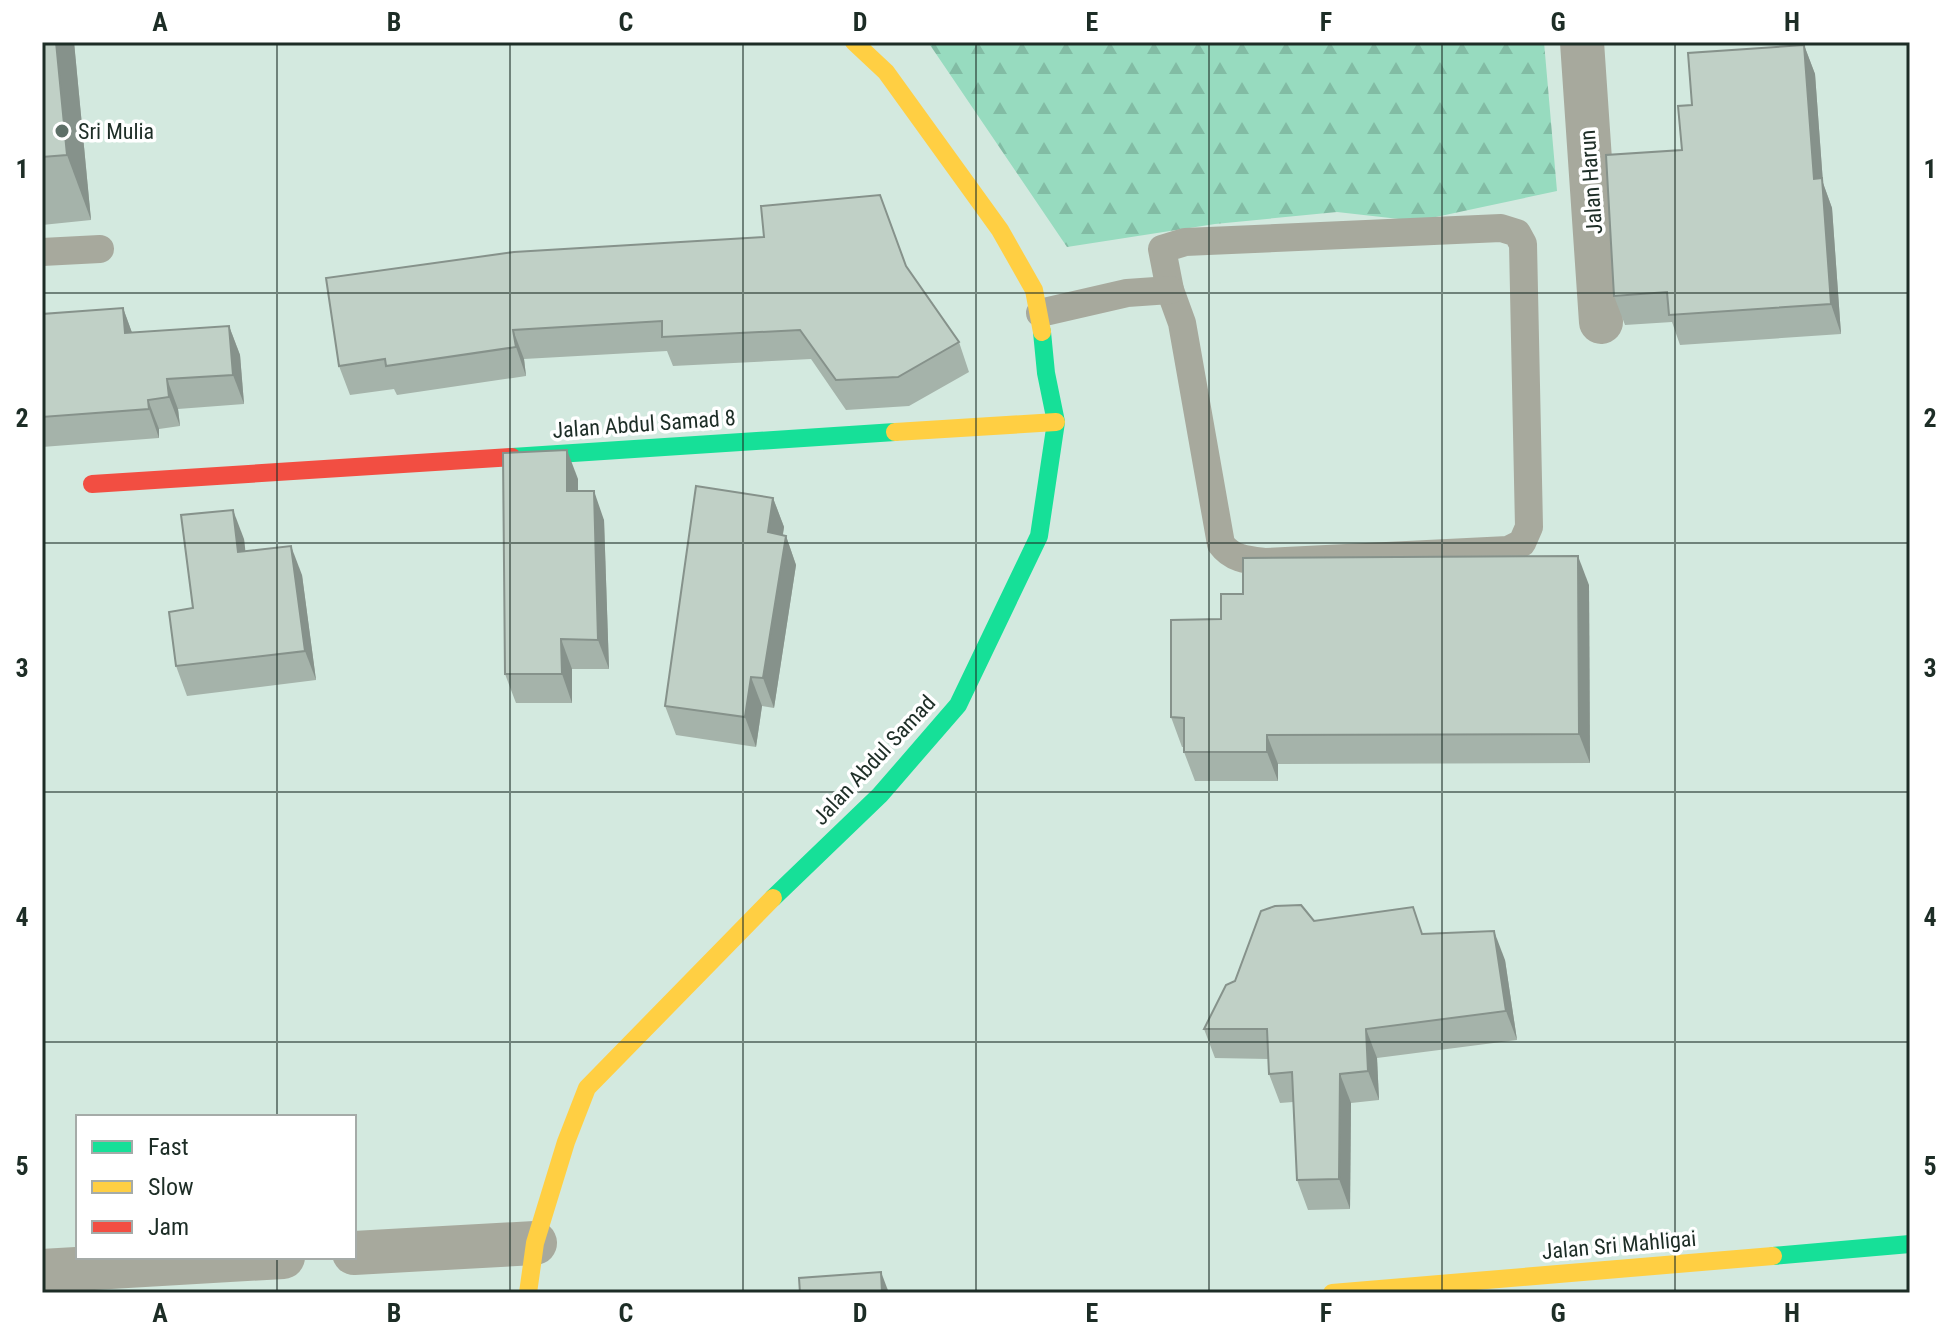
<svg xmlns="http://www.w3.org/2000/svg" width="1952" height="1335" font-family="'Roboto Condensed',sans-serif">
  <style>
    .forest { fill: url(#forest-firs) }
    .lines { fill: none; stroke-linecap: round; stroke-linejoin: round }
    .lane { stroke: #a7a99d; stroke-width: 28 }
    .street { stroke: #a7a99d; stroke-width: 44 }
    .fast { stroke: #16e098; stroke-width: 18 }
    .slow { stroke: #ffcf43; stroke-width: 18 }
    .jam { stroke: #f24e42; stroke-width: 18 }
    .wall { fill: #a5b3aa }
    .shaded-wall { fill: #86928b }
    .building { fill: #c0d0c6; stroke: #86928b; stroke-width: 2 }
    .grid { fill: none; stroke: #1d2d26; stroke-width: 2; stroke-opacity: 0.55 }
    .poi-dot { fill: #5d6f67; stroke: #fff; stroke-width: 3 }
    .labels { text-anchor: middle; dominant-baseline: central; stroke-width: 7; stroke-linejoin: round; paint-order: stroke }
    .poi-label { font-size: 22px; fill: #1d2d26; stroke: #fff; text-anchor: start }
    .street-label { font-size: 22px; fill: #1d2d26; stroke: #fff }
    .neatline { fill: none; stroke: #1d2d26; stroke-width: 3 }
    .grid-label { font-size: 26px; text-anchor: middle; font-weight: bold; fill: #1d2d26 }
  </style>
  <defs>
    <pattern id="forest-firs" width="22" height="20" patternUnits="userSpaceOnUse" patternTransform="scale(2)"><rect width="22" height="20" fill="#97dbbf"/><path d="M5 1l3.5 6h-7zM16 11l3.5 6h-7z" fill="#82bca4"/></pattern>
  </defs>
  <rect width="100%" height="100%" fill="#d3e9df"/>
  <path class="forest" d="M928,42H1544L1557,191L1417,221L1337,212L1215,224L1067,247Z"/>
  <g class="lines">
    <g class="lane">
      <path d="M1501,228L1517,233L1523,244L1529,527L1522,543L1508,550L1265,562C1247,560 1232,559 1221,544L1182,323L1170,290L1162,249L1185,242Z"/>
      <path d="M42,252L100,249"/>
      <path d="M1040,313L1127,293L1170,290"/>
    </g>
    <g class="street">
      <path d="M1582,42L1601,322"/>
      <path d="M354,1253L535,1243"/>
      <path d="M42,1271L283,1257"/>
    </g>
    <g class="fast">
      <path d="M512,457L895,432"/>
      <path d="M773,898L880,795L958,705L1039,536L1056,422L1046,373L1042,332"/>
      <path d="M1773,1256L1910,1244"/>
    </g>
    <g class="slow">
      <path d="M854,42L886,72L1000,230L1034,290L1042,332"/>
      <path d="M895,432L1056,422"/>
      <path d="M528,1293L535,1243L566,1142L587,1088L773,898"/>
      <path d="M1332,1293L1773,1256"/>
    </g>
    <path class="jam" d="M92,484L512,457"/>
  </g>
  <g class="wall">
    <path d="M42,42H74L91,220L42,225Z"/>
    <path d="M1804,45L1815,74L1823,183L1832,208L1841,334L1680,345L1672,322L1625,325L1614,296L1682,150L1692,105Z"/>
    <path d="M764,237L906,266L959,342L969,372L909,406L846,410L811,359L673,366L667,351L524,359L526,376L397,395L394,389L350,395L339,366Z"/>
    <path d="M123,308L132,333L229,326L240,355L244,404L178,409L180,426L159,429V438L42,447V314Z"/>
    <path d="M578,479V491L604,520L609,669H572V703H516L505,674Z"/>
    <path d="M773,498L784,527L783,535L786,536L796,565L774,708L762,706L756,747L676,735L665,706Z"/>
    <path d="M244,539L245,551L302,575L316,680L187,696L176,666L193,608Z"/>
    <path d="M1589,585L1590,763L1278,764V781H1195L1184,752V747H1182L1171,717L1221,619L1243,594Z"/>
    <path d="M1314,921L1422,934L1505,960L1517,1040L1377,1058L1379,1100L1351,1103L1350,1209L1308,1210L1297,1180L1293,1102L1280,1103L1269,1074L1268,1059L1215,1058L1204,1029L1235,981Z"/>
  </g>
  <g class="shaded-wall">
    <path d="M56,42H74L91,220L67,155Z"/>
    <path d="M1804,45L1815,74L1823,183L1832,208L1841,334L1831,304L1814,179Z"/>
    <path d="M123,308L134,338L125,333Z"/>
    <path d="M229,326L240,355L244,404L233,375Z"/>
    <path d="M513,330L524,359L526,376L516,347Z"/>
    <path d="M167,379L178,409L180,426L169,397Z"/>
    <path d="M148,400L159,429V438L149,409Z"/>
    <path d="M567,450L578,479V520L567,491Z"/>
    <path d="M594,491L604,520L609,669L598,640Z"/>
    <path d="M773,498L784,527L778,562L768,532Z"/>
    <path d="M233,510L244,539L249,582L238,552Z"/>
    <path d="M786,536L796,565L774,708L763,678Z"/>
    <path d="M291,546L302,575L316,680L305,651Z"/>
    <path d="M1578,556L1589,585L1590,763L1579,734Z"/>
    <path d="M561,639L572,669V703L562,674Z"/>
    <path d="M751,677L762,706L756,747L745,717Z"/>
    <path d="M1267,735L1278,764V781L1267,752Z"/>
    <path d="M1494,931L1505,960L1517,1040L1506,1011Z"/>
    <path d="M1366,1029L1377,1058L1379,1100L1368,1071Z"/>
    <path d="M1340,1074L1351,1103L1350,1209L1339,1179Z"/>
    <path d="M881,1272L889,1293H882Z"/>
  </g>
  <g class="building">
    <path d="M42,42H56L67,155L42,157Z"/>
    <path d="M1804,45L1814,179L1822,178L1831,304L1669,315L1667,292L1614,296L1606,155L1682,150L1678,106L1692,105L1688,53Z"/>
    <path d="M880,195L906,266L959,342L898,377L836,380L800,330L662,337V321L513,330L516,347L386,366L385,359L339,366L326,278L514,252L764,237L761,206Z"/>
    <path d="M123,308L125,333L229,326L233,375L167,379L169,397L148,400L149,409L42,417V314Z"/>
    <path d="M567,450V491H594L598,640L561,639L562,674H505L503,453Z"/>
    <path d="M696,486L773,498L768,532L786,536L763,678L751,677L745,717L665,706Z"/>
    <path d="M233,510L238,552L291,546L305,651L176,666L169,612L193,608L181,515Z"/>
    <path d="M1578,556L1579,734L1267,735V752H1184V718L1171,717V620L1221,619V594H1243V558Z"/>
    <path d="M1301,905L1314,921L1413,907L1422,934L1494,931L1506,1011L1366,1029L1368,1071L1340,1074L1339,1179L1297,1180L1292,1072L1269,1074L1267,1029H1204L1226,985L1235,981L1261,911L1275,906Z"/>
    <path d="M881,1272L882,1293H800L799,1278Z"/>
  </g>
  <path class="grid" d="M277,42V1117M510,42V1293M743,42V1293M976,42V1293M1209,42V1293M1442,42V1293M1675,42V1293M42,293H1910M42,543H1910M42,792H1910M42,1042H1910M277,1257V1293"/>
  <circle class="poi-dot" cx="62" cy="131" r="8"/>
  <g class="labels">
    <g class="poi-label">
      <text x="78" y="131">Sri Mulia</text>
    </g>
    <g class="street-label">
      <text transform="translate(1591 182) rotate(-94)">Jalan Harun</text>
      <text transform="translate(644 424) rotate(-4)">Jalan Abdul Samad 8</text>
      <text transform="translate(874 760) rotate(-47)">Jalan Abdul Samad</text>
      <text transform="translate(1619 1245) rotate(-5)">Jalan Sri Mahligai</text>
    </g>
  </g>
  <rect width="1952" height="1335" fill="none" stroke="#ffffff" stroke-width="88"/>
  <rect x="76" y="1115" width="280" height="144" fill="#ffffff" stroke="#a5aba8" stroke-width="2"/>
  <rect x="92" y="1141" width="40" height="12" fill="#16e098" stroke="#a5aba8" stroke-width="2"/>
  <text x="148" y="1155" font-size="24" fill="#1d2d26">Fast</text>
  <rect x="92" y="1181" width="40" height="12" fill="#ffcf43" stroke="#a5aba8" stroke-width="2"/>
  <text x="148" y="1195" font-size="24" fill="#1d2d26">Slow</text>
  <rect x="92" y="1221" width="40" height="12" fill="#f24e42" stroke="#a5aba8" stroke-width="2"/>
  <text x="148" y="1235" font-size="24" fill="#1d2d26">Jam</text>
  <rect x="44" y="44" width="1864" height="1247" class="neatline"/>
  <g class="grid-label">
    <text x="160" y="31">A</text>
    <text x="394" y="31">B</text>
    <text x="626" y="31">C</text>
    <text x="860" y="31">D</text>
    <text x="1092" y="31">E</text>
    <text x="1326" y="31">F</text>
    <text x="1558" y="31">G</text>
    <text x="1792" y="31">H</text>
    <text x="22" y="178">1</text>
    <text x="1930" y="178">1</text>
    <text x="22" y="427">2</text>
    <text x="1930" y="427">2</text>
    <text x="22" y="677">3</text>
    <text x="1930" y="677">3</text>
    <text x="22" y="926">4</text>
    <text x="1930" y="926">4</text>
    <text x="22" y="1175">5</text>
    <text x="1930" y="1175">5</text>
    <text x="160" y="1322">A</text>
    <text x="394" y="1322">B</text>
    <text x="626" y="1322">C</text>
    <text x="860" y="1322">D</text>
    <text x="1092" y="1322">E</text>
    <text x="1326" y="1322">F</text>
    <text x="1558" y="1322">G</text>
    <text x="1792" y="1322">H</text>
  </g>
</svg>
